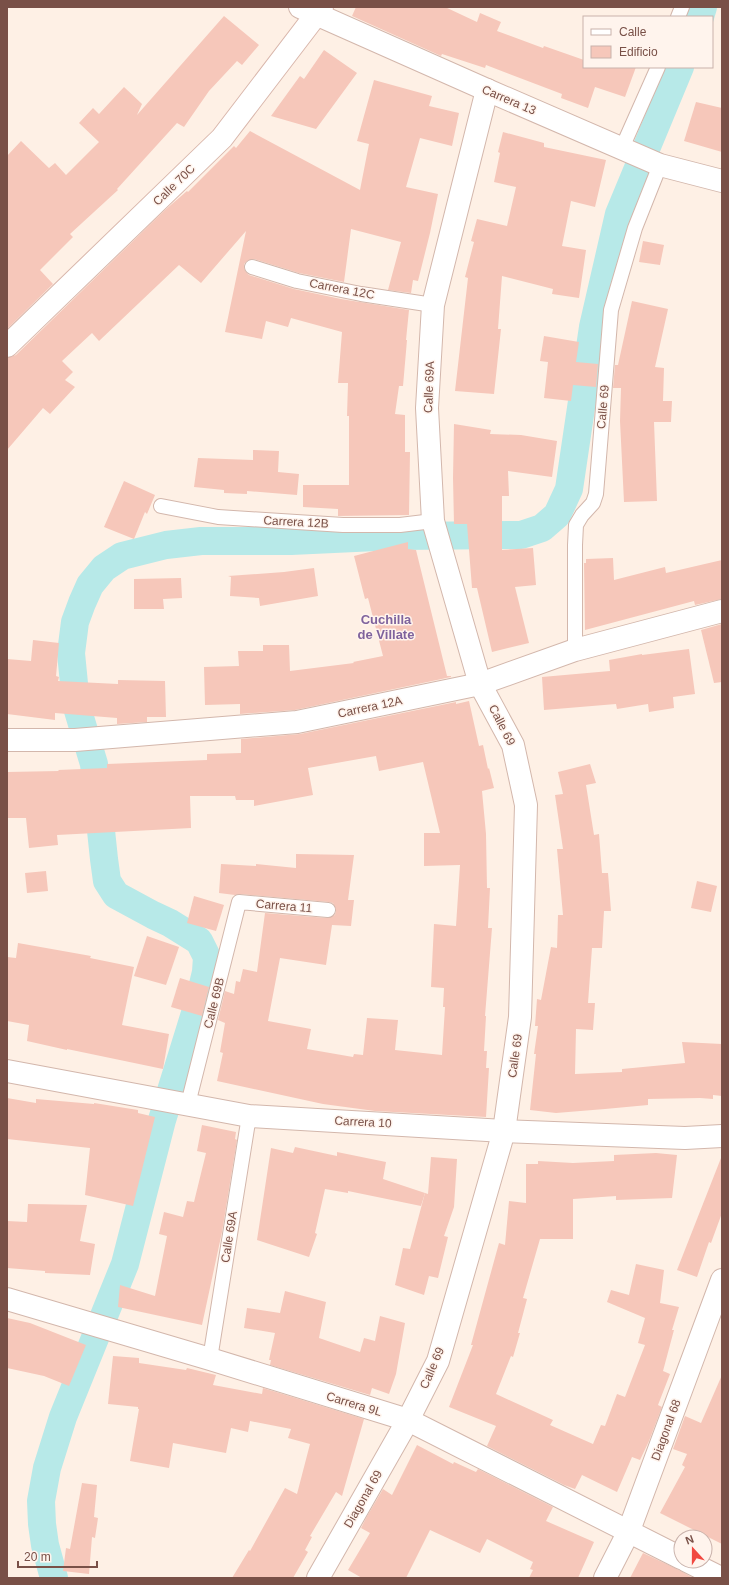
<svg xmlns="http://www.w3.org/2000/svg" width="729" height="1585" font-family="Arial,sans-serif">
  <style>
    .lines { fill: none; stroke-linecap: round; stroke-linejoin: round }
    .canal { stroke: #b7e9e8; stroke-width: 28 }
    .building { fill: #f6c7ba }
    .lane-casing { stroke: #d3b7ac; stroke-width: 16 }
    .street-casing { stroke: #d3b7ac; stroke-width: 24 }
    .secondary-casing { stroke: #d9b7ac; stroke-width: 24 }
    .lane { stroke: #fff; stroke-width: 14 }
    .street { stroke: #fff; stroke-width: 22 }
    .secondary { stroke: #fff; stroke-width: 22 }
    .labels { text-anchor: middle; dominant-baseline: central; stroke-width: 3; stroke-linejoin: round; paint-order: stroke }
    .street-label { font-size: 12px; fill: #795047; stroke: #fff4ed }
    .neighbourhood-label { font-size: 13px; font-weight: bold; fill: #7f639d; stroke: #fff4ed }
  </style>
  <rect width="100%" height="100%" fill="#fef0e5"/>
  <g class="lines">
    <g class="canal">
      <path d="M700,17L703,7"/>
      <path d="M54,1578L45,1545L42,1524L41,1501L47,1468L63,1417L125,1264L162,1120L200,997L206,972L207,957L199,941L170,923L153,915L116,895L107,881L104,859L94,764L76,704L71,653L75,622L82,603L90,585L104,568L122,556L166,545L201,541H291L398,536L521,535L542,528L557,515L569,489L593,327L619,214L680,67"/>
    </g>
  </g>
  <g class="building">
    <path d="M356,7H445L477,22L480,13L501,22L497,31L543,48L544,46L584,60V67H636L625,97L595,87L588,108L561,98L562,94L486,65L485,68L442,54L441,56L352,16Z"/>
    <path d="M224,16L259,45L242,65L237,61L209,91L184,127L177,123L117,189L118,190L70,234L73,237L40,270L53,284L7,329V156L21,141L49,168L55,163L66,175L99,142L79,123L93,108L99,114L124,87L142,104L137,115Z"/>
    <path d="M324,50L357,73L316,129L271,116L300,76L304,79Z"/>
    <path d="M374,80L432,96L429,106L459,113L452,146L420,138L406,187L438,194L430,233L418,281L413,280L411,293L388,290L401,242L351,229L344,282L299,273L254,259L247,261L244,264V268L246,272L249,275L294,289L341,299L409,310L406,340H407L403,386H399L395,414L405,415V452H410L409,515L338,516V509L303,507V485H349V416H347L348,383H338L342,332L291,318L288,327L266,321L262,339L225,332L246,231L201,283L179,265L99,341L92,333L62,361L73,372L65,380L75,387L50,414L43,408L7,450V358L16,355L165,210L187,191L188,192L234,146L236,148L250,131L360,190L369,144L357,141Z"/>
    <path d="M696,102L722,108V152L684,141Z"/>
    <path d="M503,132L544,143V147L606,160L595,207L571,201L562,246L586,250L579,298L552,294L553,289L502,276L498,329H501L494,394L455,391L468,278L465,277L474,242L471,241L477,219L507,226L516,187L494,182L500,153L498,152Z"/>
    <path d="M643,241L664,245L660,265L639,262Z"/>
    <path d="M632,301L668,309L655,367L664,368L663,401H672L671,422H654L657,501L624,502L620,421L621,388H613L615,365H618Z"/>
    <path d="M544,336L579,342L576,362L598,364L596,387L573,385L571,401L544,398L548,362L540,361Z"/>
    <path d="M454,424L491,430L490,434L521,435L557,441L552,477L508,471L509,496H502V550L533,548L536,585L515,587L529,643L492,652L477,588H472L467,524H454L453,478Z"/>
    <path d="M253,450L279,451L278,472L299,474L297,495L247,491V494L224,493V490L194,487L198,458L253,460Z"/>
    <path d="M124,481L155,495L147,514L145,512L134,539L104,527Z"/>
    <path d="M408,542V549L416,550L447,676H451V677L295,710L240,714V704L205,705L204,667L239,666L238,651H263V645H289L290,671L354,663L353,662L383,656L368,598L365,599L354,556Z"/>
    <path d="M613,558L614,580L665,567L666,573L722,560V599L695,605L694,601L585,630L584,563H586V559Z"/>
    <path d="M314,568L318,596L260,606L259,598L230,596L231,577L228,576L284,572Z"/>
    <path d="M181,578L182,598L163,599L164,609H134V579Z"/>
    <path d="M722,624V682L714,683L701,630Z"/>
    <path d="M33,640L59,643L56,676L59,677L58,681L118,684V680L165,681L166,717H147V722L117,724V718L55,713V720L7,714V659L31,661Z"/>
    <path d="M689,649L695,694L673,697L674,708L649,712L648,704L617,709L616,704L544,710L542,677L610,671L609,660L642,654V655Z"/>
    <path d="M469,701L479,746L483,745L488,769L489,768L494,788L482,791L486,834L487,888H490L488,928H492L485,1016H486L484,1051H487L486,1068H489L486,1117L375,1111L323,1104L217,1081L223,1053L220,1052L225,1023L218,1020L225,991L234,994L236,981L240,982L243,969L257,972L265,913L327,918L335,915L336,910L333,903L329,902L240,894L235,895L219,893L221,864L256,866V864L296,868V854L354,855L348,900H354L351,926L332,925L326,965L280,958L268,1021L311,1029L307,1049L353,1057L354,1054L363,1055L367,1018L398,1020L395,1050L442,1055L445,1007H443L444,988L431,987L434,924L456,926L460,865L424,866V833H440L423,762L379,771L376,756L308,768L313,795L254,806V800H236L235,796H190L191,828L57,835L58,845L29,848L26,818H7V772L59,771L58,770L107,768V764L207,760V754L241,753V739L300,734L456,702V704Z"/>
    <path d="M590,764L596,783L586,785L594,835L599,834L602,873H608L611,911H604L602,948H592L588,1003H595L593,1030L576,1029L575,1074L622,1072V1069L685,1063L682,1042L722,1044V1096L713,1095V1099L700,1098L648,1099V1105L605,1109L556,1113L530,1110L536,1054H534L538,1026H535L537,999L541,1000L551,947L557,948L558,915H563L557,849H563L555,795L563,794L558,772Z"/>
    <path d="M46,871L48,891L27,893L25,873Z"/>
    <path d="M697,881L717,886L711,912L691,908Z"/>
    <path d="M194,896L224,905L216,931L187,923Z"/>
    <path d="M147,936L179,947L166,985L134,976Z"/>
    <path d="M18,943L91,956L90,958L134,967L122,1025L169,1034L163,1069L67,1049V1050L27,1041L29,1025L7,1021V957L16,958Z"/>
    <path d="M180,978L209,987L202,1016L171,1007Z"/>
    <path d="M7,1098L36,1103V1099L94,1104V1103L138,1110V1113L155,1117L133,1206L85,1195L90,1148L7,1139Z"/>
    <path d="M202,1125L236,1132L235,1139L237,1140L222,1232L202,1325L118,1307L120,1285L155,1296L167,1236L159,1234L164,1212L183,1217L187,1201L194,1202L206,1153L197,1151Z"/>
    <path d="M295,1147L337,1156V1152L386,1162L383,1179L425,1193L421,1206L348,1191V1193L325,1189L315,1233L317,1234L309,1257L257,1240L271,1148L293,1153Z"/>
    <path d="M656,1153L677,1155L672,1198L616,1200V1196L573,1199V1239H540L523,1298L527,1299L518,1333H520L513,1357L511,1356L496,1394L553,1420L550,1425L593,1444L601,1425L605,1426L617,1394L625,1397L645,1345L638,1343L645,1318L607,1302L611,1290L629,1295L636,1264L664,1270L660,1303L679,1307L672,1330H674L663,1371L670,1374L658,1405L662,1407L649,1441L640,1460L632,1457L617,1492L582,1475L575,1489L564,1485L487,1446L496,1426L449,1407L473,1345H471L499,1243L505,1245L509,1201L526,1203V1164H538V1161L573,1163L614,1161V1155Z"/>
    <path d="M431,1157L457,1159L454,1207L444,1236L448,1237L438,1278L429,1276L424,1295L395,1285L403,1248L410,1249L425,1193L428,1194Z"/>
    <path d="M721,1158H722V1213L711,1243L709,1242L697,1277L677,1270Z"/>
    <path d="M28,1204L87,1205L80,1241L95,1244L90,1275L45,1273V1271L7,1268V1221L27,1222Z"/>
    <path d="M285,1291L326,1302L319,1338L360,1352L364,1338L375,1341L380,1316L405,1323L396,1374L389,1394L372,1388L370,1395L270,1365L271,1360H269L275,1333L244,1328L247,1308L280,1313Z"/>
    <path d="M7,1318L30,1323L86,1345L69,1386L44,1376L7,1368Z"/>
    <path d="M113,1356L139,1358V1363L186,1370L187,1368L216,1375L213,1385L262,1394L263,1388L364,1419L342,1496L336,1492L310,1536L312,1537L305,1550L308,1552L293,1578H232L249,1550L250,1551L285,1488L297,1494L310,1444L288,1438L291,1429L250,1421L248,1432L231,1428L226,1453L173,1443L169,1468L130,1461L139,1409H138V1407L108,1404Z"/>
    <path d="M722,1375V1544L660,1513L685,1467L682,1465L687,1454L673,1449L685,1416L701,1423Z"/>
    <path d="M417,1445L453,1464L454,1462L476,1472L478,1469L553,1507L546,1521L594,1542L578,1578H529L533,1570L530,1569L533,1562L487,1539L480,1553L430,1530L406,1578H362L348,1570L370,1533L361,1528L366,1518L383,1489L392,1495Z"/>
    <path d="M82,1483L97,1485L94,1517L98,1518L95,1538L92,1537L89,1574L63,1571L66,1548L70,1549Z"/>
    <path d="M643,1553L679,1570L693,1578H630Z"/>
  </g>
  <g class="lines">
    <defs>
      <g id="lane">
        <path d="M678,17L682,7"/>
        <path d="M622,148L658,67"/>
        <path d="M252,267L297,281L361,294L433,305"/>
        <path d="M161,506L218,517L343,525H400L433,521"/>
        <path d="M575,650V545L576,525L582,515L593,503L596,494L611,310L635,228L660,165"/>
        <path d="M188,1104L239,902L328,910"/>
        <path d="M210,1359L249,1116"/>
      </g>
      <g id="street">
        <path d="M300,7L487,90L660,165L722,181"/>
        <path d="M7,740H75L297,722L480,684L575,650L722,611"/>
        <path d="M7,1071L249,1116L504,1131L685,1138L722,1136"/>
        <path d="M7,1299L210,1359L408,1420L681,1558"/>
        <path d="M687,1561L721,1578"/>
        <path d="M318,1578L408,1420L438,1361L504,1131L520,1017L526,805L513,745L480,684L433,521L427,408L433,305L487,90"/>
        <path d="M605,1578L628,1533L722,1280"/>
      </g>
      <path id="secondary" d="M7,346L222,138L322,7"/>
    </defs>
    <use href="#lane" class="lane-casing"/>
    <use href="#street" class="street-casing"/>
    <use href="#secondary" class="secondary-casing"/>
    <use href="#lane" class="lane"/>
    <use href="#street" class="street"/>
    <use href="#secondary" class="secondary"/>
  </g>
  <g class="labels">
    <g class="street-label">
      <text transform="translate(509 100) rotate(23)">Carrera 13</text>
      <text transform="translate(174 185) rotate(-44)">Calle 70C</text>
      <text transform="translate(342 289) rotate(11)">Carrera 12C</text>
      <text transform="translate(429 387) rotate(-88)">Calle 69A</text>
      <text transform="translate(603 407) rotate(-85)">Calle 69</text>
      <text transform="translate(296 522) rotate(3)">Carrera 12B</text>
      <text transform="translate(370 707) rotate(-12)">Carrera 12A</text>
      <text transform="translate(502 725) rotate(63)">Calle 69</text>
      <text transform="translate(284 906) rotate(5)">Carrera 11</text>
      <text transform="translate(214 1003) rotate(-76)">Calle 69B</text>
      <text transform="translate(515 1056) rotate(-82)">Calle 69</text>
      <text transform="translate(363 1122) rotate(3)">Carrera 10</text>
      <text transform="translate(229 1237) rotate(-81)">Calle 69A</text>
      <text transform="translate(432 1368) rotate(-67)">Calle 69</text>
      <text transform="translate(354 1404) rotate(17)">Carrera 9L</text>
      <text transform="translate(666 1430) rotate(-70)">Diagonal 68</text>
      <text transform="translate(363 1499) rotate(-60)">Diagonal 69</text>
    </g>
    <g class="neighbourhood-label">
      <text x="386" y="619">Cuchilla<tspan x="386" dy="15">de Villate</tspan></text>
    </g>
  </g>
  <rect width="729" height="1585" fill="none" stroke="#795047" stroke-width="16"/>
  <rect x="583" y="16" width="130" height="52" fill="#fff4ed" stroke="#c9b2ab"/>
  <rect x="591" y="29" width="20" height="6" fill="#ffffff" stroke="#c9b2ab"/>
  <text x="619" y="36" font-size="12" fill="#795047">Calle</text>
  <rect x="591" y="46" width="20" height="12" fill="#f6c7ba" stroke="#c9b2ab"/>
  <text x="619" y="56" font-size="12" fill="#795047">Edificio</text>
  <g transform="translate(693 1549) rotate(339)"><circle r="19" fill="#fff4ed" stroke="#c9b2ab"/>
  <path d="M0-3L7 15L0 10L-7 15Z" fill="#f14840"/>
  <text y="-6" font-size="11" font-weight="bold" text-anchor="middle" fill="#795047">N</text>
  </g>
  <path d="M18 1561v6h79v-6" fill="none" stroke="#795047" stroke-width="2"/>
  <text x="24" y="1561" font-size="12" fill="#795047" stroke="#fff4ed" stroke-width="3" paint-order="stroke">20 m</text>
</svg>
